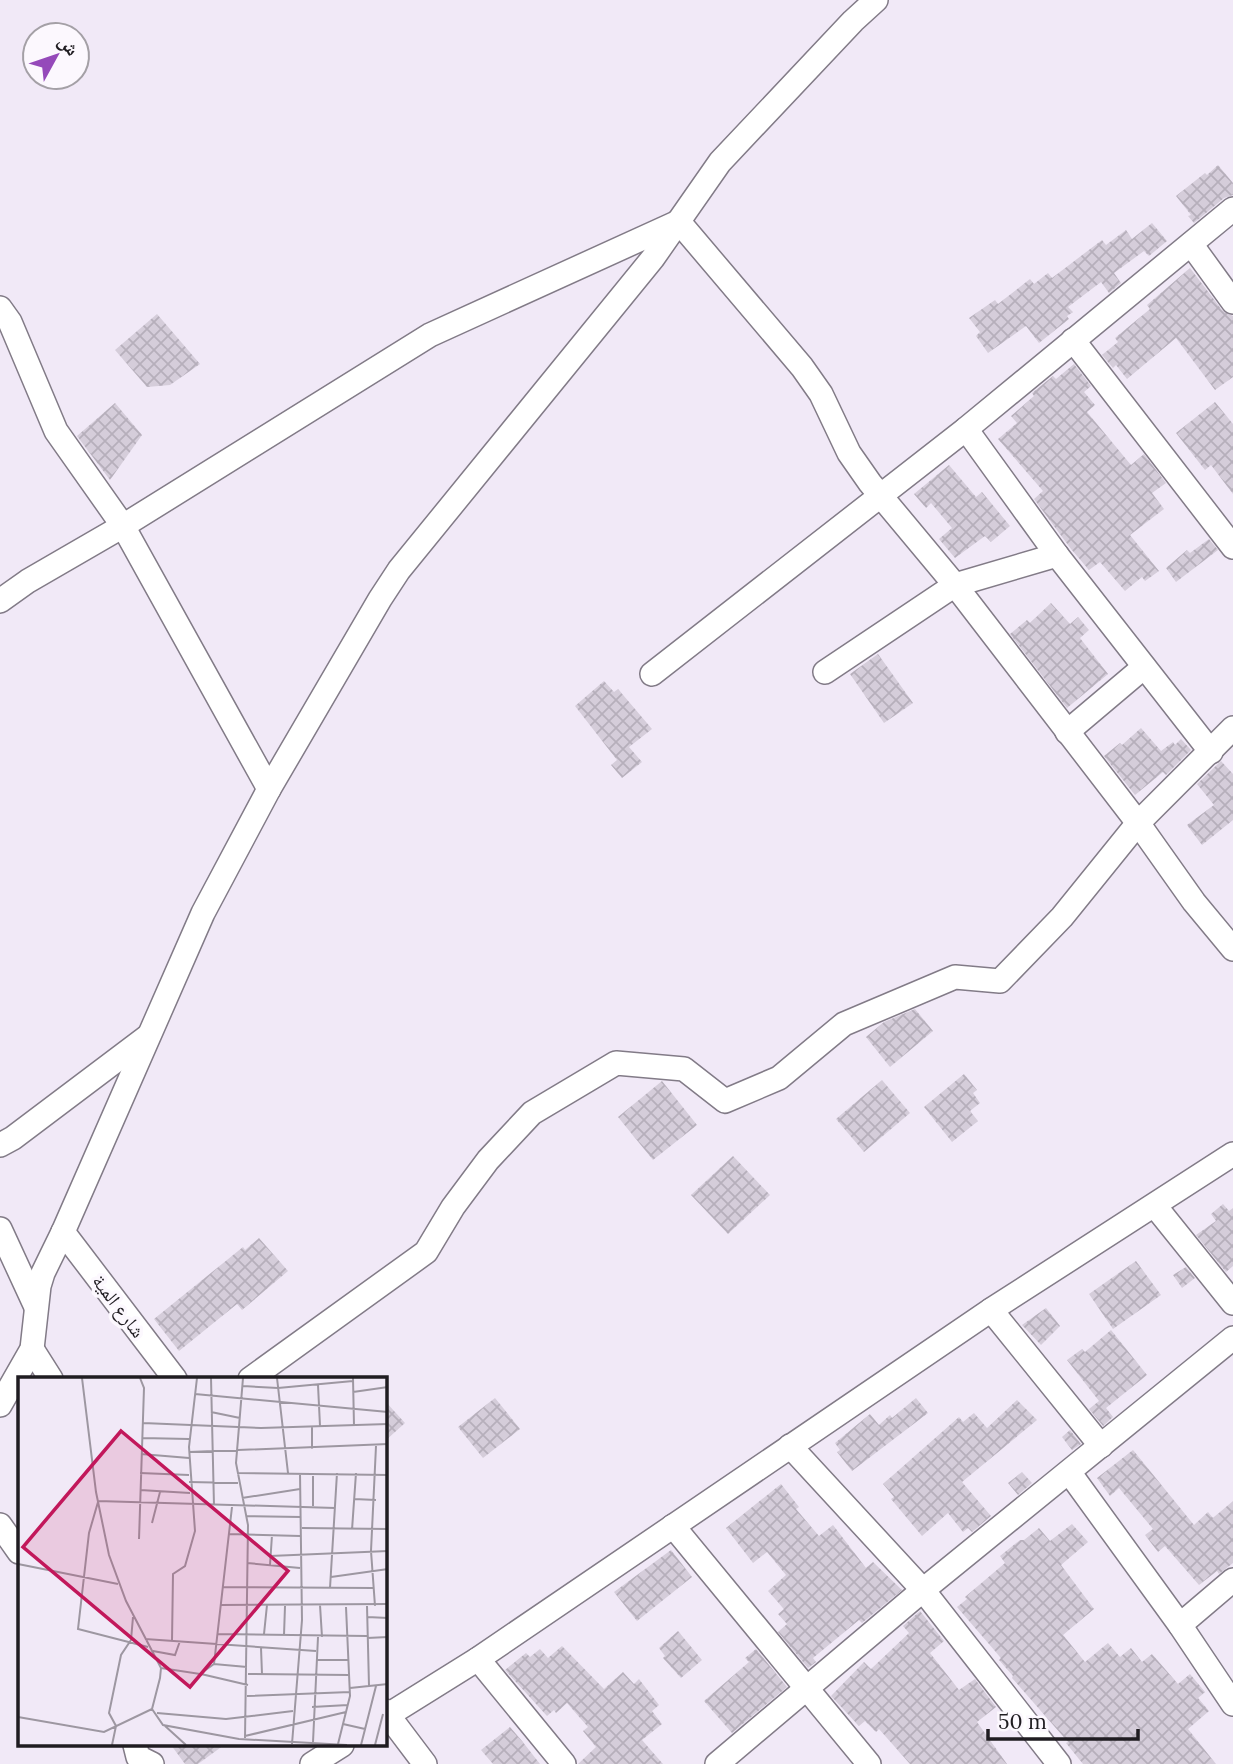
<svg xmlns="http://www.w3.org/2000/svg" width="1233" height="1764" font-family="Lora,'Noto Naskh Arabic',serif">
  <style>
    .building { fill: url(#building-cross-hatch) }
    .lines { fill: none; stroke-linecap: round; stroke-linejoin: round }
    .street-casing { stroke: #827b87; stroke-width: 26 }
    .street { stroke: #fff; stroke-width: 23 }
    .labels { text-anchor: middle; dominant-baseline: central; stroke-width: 7; stroke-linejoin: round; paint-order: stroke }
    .street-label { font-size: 19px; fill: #1f1c21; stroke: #fcf8fe }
    .inset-road { fill: none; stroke: #9d97a1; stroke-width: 2 }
    .view { fill: #c2185b; fill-opacity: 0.15; stroke: #c2185b; stroke-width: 3.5 }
    .inset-edge { fill: none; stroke: #1f1c21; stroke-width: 3.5 }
  </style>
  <defs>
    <pattern id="building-cross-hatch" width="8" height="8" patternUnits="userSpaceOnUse" patternTransform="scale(1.75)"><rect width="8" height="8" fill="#d5cdda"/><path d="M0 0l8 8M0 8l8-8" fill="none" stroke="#b6afbb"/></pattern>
  </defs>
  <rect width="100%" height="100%" fill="#f1e9f7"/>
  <g class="building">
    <path d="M1218,165L1233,183V195L1224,198L1194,223L1188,216L1191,215L1176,196L1205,173L1207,175Z"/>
    <path d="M1152,223L1167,241L1149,256L1144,251L1114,273L1121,283L1109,293L1101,282L1068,307L1073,312L1067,316L1069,319L1039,343L1026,326L988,353L976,336L980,332L969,318L995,300L998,304L1030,279L1034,284L1048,273L1052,278L1102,240L1106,245L1126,230L1132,239Z"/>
    <path d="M1190,268L1222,310L1233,316V377L1215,390L1176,338L1127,379L1116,365L1113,368L1102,355L1118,342L1115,338L1150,309L1147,305Z"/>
    <path d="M157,314L200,364L170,385L147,387L115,350Z"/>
    <path d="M1074,364L1091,386L1084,392L1095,405L1087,412L1131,465L1144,454L1166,483L1152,493L1164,509L1130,535L1159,571L1145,581L1142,577L1125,591L1100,562L1089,570L1071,549L1034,499L1043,491L998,439L1017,423L1011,416L1034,396L1032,393L1053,376L1056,379Z"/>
    <path d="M1215,402L1233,424V494L1211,465L1205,470L1176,433Z"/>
    <path d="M115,403L142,435L110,480L77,436Z"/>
    <path d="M949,465L976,497L982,492L1010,526L991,542L985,536L955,558L939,539L952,528L931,503L926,508L914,494Z"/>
    <path d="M1209,539L1218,550L1176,582L1166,568L1187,550L1190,553Z"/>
    <path d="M1051,603L1070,624L1078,617L1089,630L1080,638L1108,674L1067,708L1010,634L1027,620L1030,623Z"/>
    <path d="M878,654L913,703L884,723L850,674Z"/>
    <path d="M604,681L614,692L618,689L652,729L629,747L642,762L622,778L611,765L617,760L575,706Z"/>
    <path d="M1141,728L1161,751L1173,742L1175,745L1181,739L1191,750L1166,775L1163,772L1135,795L1104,756L1120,743L1122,745Z"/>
    <path d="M1221,761L1233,774V820L1202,845L1187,825L1214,805L1197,784Z"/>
    <path d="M915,1009L933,1031L890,1067L866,1037L884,1022Z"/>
    <path d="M964,1074L977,1090L973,1093L980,1103L970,1111L978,1121L952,1142L924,1107Z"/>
    <path d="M882,1080L910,1113L864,1152L836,1119Z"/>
    <path d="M662,1081L697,1125L653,1160L618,1117Z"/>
    <path d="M733,1156L770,1195L728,1234L691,1195Z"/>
    <path d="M1223,1204L1229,1211L1233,1208V1266L1226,1272L1196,1235L1216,1221L1211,1214Z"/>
    <path d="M259,1238L288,1271L242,1310L237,1304L179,1351L154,1319L243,1247L245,1250Z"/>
    <path d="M1136,1261L1161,1295L1113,1329L1089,1294Z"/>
    <path d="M1186,1267L1195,1278L1182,1288L1173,1275Z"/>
    <path d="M1046,1308L1060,1326L1041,1345L1022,1325Z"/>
    <path d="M1111,1330L1147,1375L1106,1408L1113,1417L1103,1426L1089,1409L1099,1401L1067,1360L1082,1349L1085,1352Z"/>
    <path d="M495,1398L520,1429L483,1458L458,1427Z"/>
    <path d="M916,1398L928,1413L852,1471L837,1452L840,1450L835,1443L870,1414L879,1425L890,1415L892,1418Z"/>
    <path d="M1017,1400L1037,1420L962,1482L991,1516L972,1532L968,1528L963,1532L948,1513L922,1536L891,1499L894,1497L883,1484L959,1417L963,1422L974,1413L987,1428Z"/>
    <path d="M385,1401L405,1423L385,1441Z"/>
    <path d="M1070,1430L1081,1444L1072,1450L1062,1437Z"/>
    <path d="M1133,1450L1194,1525L1208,1512L1213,1518L1233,1501V1563L1219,1574L1217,1571L1199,1585L1165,1546L1158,1552L1145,1535L1153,1529L1119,1488L1110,1496L1097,1478Z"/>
    <path d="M1022,1472L1032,1483L1018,1495L1008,1483Z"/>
    <path d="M781,1484L799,1507L796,1509L819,1536L833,1525L866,1568L873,1562L902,1590L862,1623L859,1620L813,1658L816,1662L808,1668L778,1632L787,1624L778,1614L784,1609L768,1591L786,1575L767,1552L753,1563L726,1528Z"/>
    <path d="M1072,1524L1088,1542L1061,1565L1094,1609L1063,1635L1085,1662L1108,1643L1120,1657L1131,1648L1142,1662L1152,1654L1178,1684L1190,1674L1205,1692L1198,1698L1209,1711L1188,1729L1216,1764H1083L1066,1743L1068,1742L1012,1678L1013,1676L999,1660L1001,1658L957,1607L967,1599L965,1597L1005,1563L1000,1556L1020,1540H1024L1039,1528L1050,1541Z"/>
    <path d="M671,1550L692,1577L637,1621L614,1592Z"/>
    <path d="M920,1611L944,1641L930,1653L959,1690L975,1679L996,1707L977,1722L1007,1764H910L879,1729L876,1732L865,1721L859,1726L831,1696L864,1662L871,1669L909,1633L903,1626Z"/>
    <path d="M678,1631L702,1660L681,1678L663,1658L665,1656L659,1648Z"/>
    <path d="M562,1646L604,1689L623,1672L634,1684L639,1679L659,1705L652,1711L662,1724L642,1740L663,1764H578L596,1747L583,1731L588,1727L567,1703L556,1713L554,1710L547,1716L505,1670L526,1653L530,1657L540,1649L548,1658Z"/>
    <path d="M756,1649L787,1687L732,1733L704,1701L749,1662L745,1658Z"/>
    <path d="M510,1727L522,1741L540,1764H493L481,1750Z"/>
    <path d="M171,1745H224L198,1764H185Z"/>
  </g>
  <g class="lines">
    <defs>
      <g id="street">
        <path d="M679,222L802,367L821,394L849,453L870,483L955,585L1138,823L1194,902L1233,949"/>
        <path d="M1191,244L1233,302"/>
        <path d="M0,308L10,322L56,431L123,526L269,789"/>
        <path d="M1073,340L1233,547"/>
        <path d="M966,429L1057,555L1211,752"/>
        <path d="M0,601L28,581L123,526L430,335L676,223"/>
        <path d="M825,672L955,585L1057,555"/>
        <path d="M652,674L966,429L1233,209"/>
        <path d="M1067,732L1144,667"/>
        <path d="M0,1145L13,1138L147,1037"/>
        <path d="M1155,1206L1233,1303"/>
        <path d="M0,1229L36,1307"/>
        <path d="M63,1232L175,1379"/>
        <path d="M991,1310L1101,1446"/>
        <path d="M32,1349L51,1379"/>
        <path d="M250,1379L426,1252L453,1207L488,1160L532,1113L616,1063L684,1069L725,1101L779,1078L844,1024L955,977L1000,981L1062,917L1138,823L1233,728"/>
        <path d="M0,1405L32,1349L39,1286L43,1273L63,1232L203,913L269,789L380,599L399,570L653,258L720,162L853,21L876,0"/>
        <path d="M790,1446L923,1590L1059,1764"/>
        <path d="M1069,1472L1180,1625L1233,1704"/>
        <path d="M0,1525L19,1552"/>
        <path d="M673,1526L869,1764"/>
        <path d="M1180,1625L1233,1580"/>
        <path d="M478,1659L564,1764"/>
        <path d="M385,1711L425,1764"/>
        <path d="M385,1717L478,1659L991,1310L1233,1154"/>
        <path d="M135,1745L138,1757L152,1764"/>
        <path d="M312,1764L342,1745"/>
        <path d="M717,1764L923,1590L1233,1338"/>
      </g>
    </defs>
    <use href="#street" class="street-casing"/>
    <use href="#street" class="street"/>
  </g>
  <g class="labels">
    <g class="street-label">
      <text transform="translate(119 1306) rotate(53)">شارع المية</text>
    </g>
  </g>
  <g transform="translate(18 1377)">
    <rect width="369" height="369" fill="#f1e9f7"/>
    <path class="inset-road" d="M193,1L196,129M225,1L218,86L230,148L227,361M259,1L270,96M335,1L336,49M300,8L302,49M225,9L260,11L335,4M335,15L370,10M177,17L370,35M193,35L222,41M125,46L243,51L370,47M294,50V72M124,61L171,62M171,75L370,67M123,77L171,81M122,96L171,98M219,96L370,98M171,105L220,106M122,113L172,116M224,121L282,112M336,122L358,123M80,124L317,131M80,125L71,156L60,252L130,270M295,129V96M229,139L283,140M134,146L142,115M284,151L370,152M334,153L338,96M211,157L282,159M121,162L126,11L122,1M252,179L370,174M229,186L282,191M0,187L100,207M252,188L254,158M313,200L370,192M205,210L355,211M312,211L319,96M203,228L370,227M302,228L304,260M349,229L351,309M357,229L353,174L358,69M349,240L370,241M200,257L349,259M246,257L249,228M266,258L267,229M349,261L370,260M127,262L298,274M154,264L155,197L167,189L177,154L171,70L179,1M243,271L244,297M135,274L157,278L162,264M298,283H331M196,287L214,130M143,291L182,297L196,287L229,290M183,297L230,308M230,297L331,298M332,311L370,307M229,319L332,315M294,330L330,328M134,332L145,348L221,362L329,368M139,336L208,342L275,334M0,340L86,355L134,332L142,301L143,291L108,224L91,178L78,115L64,1M325,347L347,352M146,348L168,368M227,359L328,335M295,365L300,260M274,367L284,243L282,96M320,367L332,319L328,230M94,368L98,349L91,336L103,278L113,263L115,240M343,368L358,309M357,368L365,337"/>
    <path class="view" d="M103,54L270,194L172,310L5,170Z"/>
    <rect width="369" height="369" class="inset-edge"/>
  </g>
  <g transform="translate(56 56) rotate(50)"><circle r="33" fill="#fcf8fe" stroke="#a4a0a6" stroke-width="2"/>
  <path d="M0-5L12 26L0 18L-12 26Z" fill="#9549ba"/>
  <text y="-10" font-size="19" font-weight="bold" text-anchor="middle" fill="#1f1c21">ش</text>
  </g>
  <path d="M988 1729v10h150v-10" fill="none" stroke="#1f1c21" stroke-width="3.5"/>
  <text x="998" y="1729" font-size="21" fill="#1f1c21" stroke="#fcf8fe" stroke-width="5" paint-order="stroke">50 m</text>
</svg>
